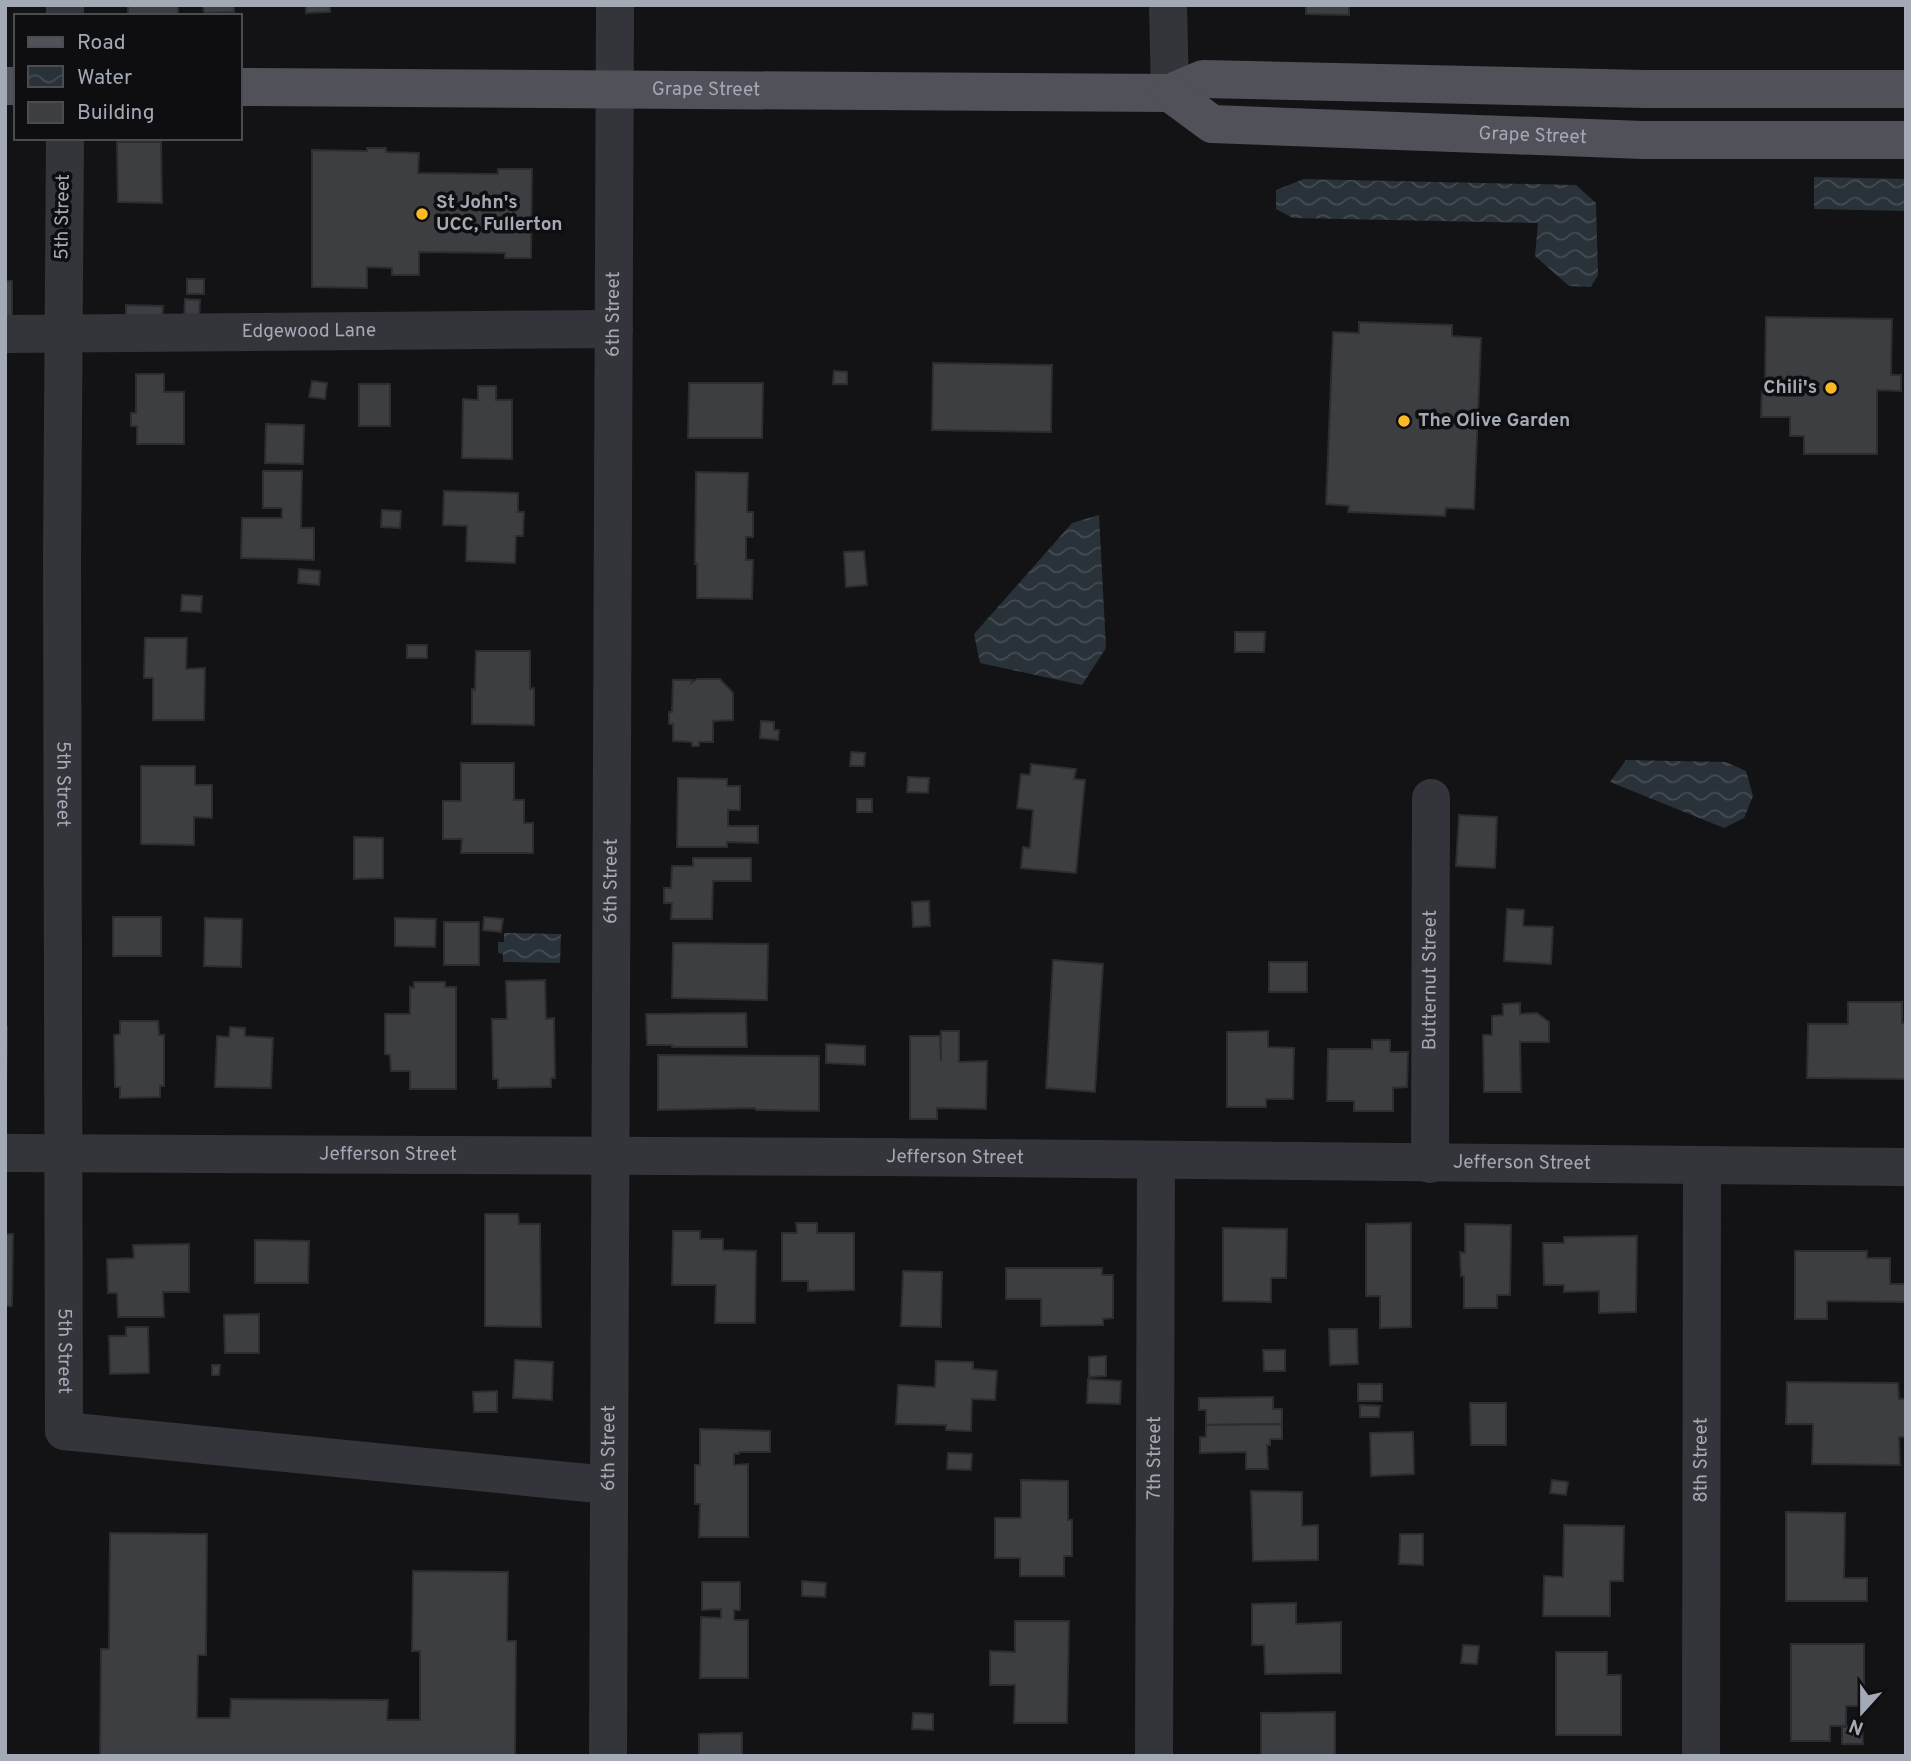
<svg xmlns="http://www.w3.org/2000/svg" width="1911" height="1761" font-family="Overpass,sans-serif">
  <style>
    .water { fill: url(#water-waves) }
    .building { fill: #3d3e42; stroke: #2d2d31; stroke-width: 2 }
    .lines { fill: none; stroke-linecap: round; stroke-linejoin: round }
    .minor { stroke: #34353a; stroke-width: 38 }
    .major { stroke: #505159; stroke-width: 38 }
    .poi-dot { fill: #fbba25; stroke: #0e0e10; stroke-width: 2.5 }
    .labels { text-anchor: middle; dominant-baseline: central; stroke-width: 7; stroke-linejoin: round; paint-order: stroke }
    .street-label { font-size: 19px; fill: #a4a9b6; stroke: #0e0e10 }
    .poi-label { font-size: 19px; font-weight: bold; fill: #a4a9b6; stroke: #0e0e10; text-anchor: start }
  </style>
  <defs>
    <pattern id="water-waves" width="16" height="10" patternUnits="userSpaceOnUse" patternTransform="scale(1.75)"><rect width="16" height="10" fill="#293139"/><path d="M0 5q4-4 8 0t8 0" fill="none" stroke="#454c53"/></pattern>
  </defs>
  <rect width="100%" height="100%" fill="#131315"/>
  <g class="water">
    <path d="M1814,177L1906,179V211L1814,209Z"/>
    <path d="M1304,179L1576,185L1596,203L1598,275L1591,287L1569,286L1535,256L1538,223L1293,218L1276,209V190Z"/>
    <path d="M1099,515L1106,648L1082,685L980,663L974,634L1072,523Z"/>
    <path d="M1626,760L1726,762L1746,771L1753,796L1744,818L1724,828L1610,782Z"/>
    <path d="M504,933L561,934L560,963L503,962V954L498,953V942H504Z"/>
  </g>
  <g class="building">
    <path d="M128,5H178V15L128,16Z"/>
    <path d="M203,5H234V12L204,13Z"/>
    <path d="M279,5H330V12L306,13V6Z"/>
    <path d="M1306,5H1349V15L1306,14Z"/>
    <path d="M117,142H161L162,203L118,202Z"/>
    <path d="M367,148H386V152L419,153L418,173L498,174V169H532L531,258H505V253L419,252V275H392V268L367,267V288L312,287V150L367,151Z"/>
    <rect x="187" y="279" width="17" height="15"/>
    <rect x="5" y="281" width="7" height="41"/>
    <path d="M185,299L200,300L199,322L184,321Z"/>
    <path d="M126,305L163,306L162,327L126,326Z"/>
    <path d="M1766,317L1892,319L1891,375H1901V391L1877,390V454H1804V436H1790V417H1761L1762,386H1765Z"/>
    <path d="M1359,322L1452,325V336L1481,338L1474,509L1446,508L1445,516L1348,512L1349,506L1326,504L1333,332L1359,333Z"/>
    <path d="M933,363L1052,365L1051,432L932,430Z"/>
    <path d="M834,371L847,372V384H833Z"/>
    <path d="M136,374H164V392H184V444H137V426H131V413H136Z"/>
    <path d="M312,381L327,383L325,399L309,397Z"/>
    <path d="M689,383H763L762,438H688Z"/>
    <rect x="359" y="384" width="31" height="42"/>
    <path d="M478,386H496V400H512V459L462,458L463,399L478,400Z"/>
    <path d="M266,424L304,425L303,464L265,463Z"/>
    <path d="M263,471H302L301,528H314V560L241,558L242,518H282V508H263Z"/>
    <path d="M696,472L748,473L747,512H753V537H746V560H753L752,599L697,598V564H695Z"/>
    <path d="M444,491L518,493V512H524L523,536H516L515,563L466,561L467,526L443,525Z"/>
    <path d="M382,510L401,511L400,528L381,527Z"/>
    <path d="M864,551L867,585L846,587L844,552Z"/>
    <path d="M299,569L320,571L319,585L298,583Z"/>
    <path d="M182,595L202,596L201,612L181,611Z"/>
    <path d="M1235,632H1265L1264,652H1235Z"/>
    <path d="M145,638H187L186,669L205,668L204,720H153V678H144Z"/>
    <rect x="407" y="645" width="20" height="13"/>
    <path d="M476,651H530V689L534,688V725L472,724V689L475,690Z"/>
    <path d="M697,679H720L733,693V720L713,721V742H699V746H692V742L673,741V724H669V712H672L673,680H692L691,683Z"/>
    <path d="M761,721L774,722V730H779L778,740L760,738Z"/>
    <path d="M851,752L865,753L864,766H850Z"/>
    <path d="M461,763H514V800H524V823H533V853H461L462,839H443V801H461Z"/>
    <path d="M1031,764L1076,769L1074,779L1085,780L1076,873L1021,868L1023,847L1030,848L1033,810L1017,808L1021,774L1030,775Z"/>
    <path d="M141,766H195V785H212V818L194,817V845L141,844Z"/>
    <path d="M908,777L929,778L928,793L907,792Z"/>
    <path d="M678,778L727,779V786H740V810H728V826H758V843L727,842V847H677Z"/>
    <rect x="857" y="799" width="15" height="13"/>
    <path d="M1459,815L1497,817L1495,868L1456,866Z"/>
    <path d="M354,837L383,838V878L354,879Z"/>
    <path d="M693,858H751V881H713L712,919H671L672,903H664V888H671L672,866H693Z"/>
    <path d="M929,901L930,926L913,927L912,902Z"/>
    <path d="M1507,909L1524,910L1523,926L1553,927L1551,964L1504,961Z"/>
    <rect x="113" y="917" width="48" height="39"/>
    <path d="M484,917L503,919L501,932L483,930Z"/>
    <path d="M205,918L242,919L241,967L204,966Z"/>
    <path d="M395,918L436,919L435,947L395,946Z"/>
    <rect x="444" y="922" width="35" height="43"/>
    <path d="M673,943L768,944L767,1000L672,998Z"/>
    <path d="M1053,960L1103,964L1095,1092L1046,1088Z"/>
    <rect x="1269" y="962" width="38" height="30"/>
    <path d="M545,980L546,1019L554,1018L555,1078H551V1087L498,1088V1079H493L492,1019H507L506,981Z"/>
    <path d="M414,982H445V987H456V1089H410V1071H391L390,1055L385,1054V1014H410V987L414,988Z"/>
    <path d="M1848,1002H1902V1023H1906V1079L1807,1078L1808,1024H1848Z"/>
    <path d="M1520,1003V1014L1537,1013L1549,1022V1042H1520L1521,1092H1484L1483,1035H1492V1016L1503,1015V1004Z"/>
    <path d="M746,1013L747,1047H672V1045H647L646,1014Z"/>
    <path d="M120,1021H158L159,1035H164V1086H160V1097L120,1098V1087H115L114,1035L120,1034Z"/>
    <path d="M5,1027H7L6,1090H5Z"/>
    <path d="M230,1027L245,1028V1036L273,1038L271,1088L215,1087L217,1036L229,1037Z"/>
    <path d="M941,1031H959V1062L987,1061L986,1109L937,1108V1119H910V1036H940L941,1061Z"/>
    <path d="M1268,1031V1047L1294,1048L1293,1099H1266V1107H1227V1032Z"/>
    <path d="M1372,1040H1390V1052H1408L1407,1087L1393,1088V1111H1354V1101H1327L1328,1049H1372Z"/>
    <path d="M826,1044L865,1046V1065L826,1063Z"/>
    <path d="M658,1055L819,1056V1111L756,1110L755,1108L658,1110Z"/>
    <path d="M485,1214H518L519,1224H540L541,1327L485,1326Z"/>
    <path d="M796,1223H817V1233H854V1290L808,1291V1281H782V1233H797Z"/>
    <path d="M1411,1223V1327L1380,1328V1296H1366V1224Z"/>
    <path d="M1465,1224L1511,1225L1510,1295H1497V1308H1464V1276H1461L1460,1252L1465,1253Z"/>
    <path d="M1223,1228L1287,1229L1286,1278H1271V1302L1223,1301Z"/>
    <path d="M673,1231H700V1239H723V1250L756,1251L755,1323H715L716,1285H672Z"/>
    <path d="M5,1234H13L12,1306H5Z"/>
    <path d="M1637,1236L1636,1312L1599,1313V1291L1564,1292V1285H1544L1543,1243H1564V1237Z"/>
    <path d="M255,1240L309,1241L308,1283H255Z"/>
    <path d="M189,1244V1292H163L164,1317H118L117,1293H108L107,1259L134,1258L133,1245Z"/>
    <path d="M1795,1251H1867V1258H1890V1284H1906V1302L1827,1301V1319H1795Z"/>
    <path d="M1006,1268H1102V1275H1113V1318L1103,1319V1325L1041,1326V1299H1006Z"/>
    <path d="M903,1271L942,1272L941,1327L901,1326Z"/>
    <path d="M259,1314V1353H225L224,1315Z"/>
    <path d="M126,1327H148L149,1373L110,1374L109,1336H126Z"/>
    <path d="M1329,1329H1357L1358,1364L1330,1365Z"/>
    <path d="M1263,1350H1285V1371H1264Z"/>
    <path d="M1106,1356V1376L1089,1377V1357Z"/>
    <path d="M515,1360L553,1362L552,1400L513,1398Z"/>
    <path d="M936,1361L973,1362V1369L997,1371L995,1400L972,1399L971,1431L946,1430V1425L896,1424L898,1385L935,1387Z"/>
    <path d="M212,1365H220L219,1375H212Z"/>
    <path d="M1088,1379L1121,1381L1120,1404L1087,1403Z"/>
    <path d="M1787,1382L1898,1383L1899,1399H1906V1437H1899L1900,1465L1812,1464L1813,1424H1786Z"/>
    <rect x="1358" y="1384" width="24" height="17"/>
    <path d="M497,1391V1412H474L473,1392Z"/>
    <path d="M1273,1397V1409H1282V1424L1206,1425V1410H1199V1398Z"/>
    <path d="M1470,1403H1506V1445H1471Z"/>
    <path d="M1360,1405L1380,1406L1379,1417H1360Z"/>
    <path d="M1282,1424V1439H1270V1445H1267L1268,1469H1246V1452L1200,1453V1437H1206V1425Z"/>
    <path d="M700,1429L770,1431V1452H739V1454H734V1465L748,1464V1537H699L700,1504H695V1465H700Z"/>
    <path d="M1413,1432L1414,1474L1371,1476L1370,1433Z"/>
    <path d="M948,1453L972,1454L971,1470L947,1469Z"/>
    <path d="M1021,1480L1068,1481V1520H1072V1556H1064V1576H1020V1558H995V1518H1021Z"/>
    <path d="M1552,1480L1568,1482L1566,1495L1550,1493Z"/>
    <path d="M1251,1491L1302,1492V1526L1318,1525V1560L1253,1561Z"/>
    <path d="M1786,1512L1845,1513L1844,1578H1867V1601H1786Z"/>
    <path d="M1564,1525L1624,1526L1623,1581H1610V1616H1543L1544,1576L1563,1577Z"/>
    <path d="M110,1533L207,1534L206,1655H198L197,1718H230L231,1699L388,1700L387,1720H420V1651H412L413,1571L508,1572L507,1641H516L515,1756H100L101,1649H109Z"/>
    <path d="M1400,1534H1423V1565L1399,1564Z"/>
    <path d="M802,1581L826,1583L825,1597L802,1596Z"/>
    <path d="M702,1582H740V1610H734V1620H748V1678H700L701,1617L721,1618V1609L702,1610Z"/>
    <path d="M1296,1603V1624L1341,1622V1673L1265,1674L1264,1645H1252V1604Z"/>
    <path d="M1015,1621H1069L1067,1723H1014L1015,1685H990V1651L1015,1652Z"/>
    <path d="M1791,1644H1864V1706H1846V1726H1830V1741H1791Z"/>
    <path d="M1463,1645L1479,1646L1477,1664L1461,1663Z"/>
    <path d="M1556,1652H1607V1675H1621V1735H1556Z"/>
    <path d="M1335,1712V1756H1254L1261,1755V1713Z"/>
    <path d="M913,1713L933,1714V1730L912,1729Z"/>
    <path d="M1862,1726L1863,1744H1842V1727Z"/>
    <path d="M742,1733V1756H699V1734Z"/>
  </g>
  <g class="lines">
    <g class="minor">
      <path d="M65,5V16"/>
      <path d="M1168,5L1170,93"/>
      <path id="s1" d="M65,138L62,559L64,1431L608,1485"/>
      <path id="s2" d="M5,334L614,329"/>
      <path id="s3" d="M5,1153L881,1157L1906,1167"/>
      <path id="s4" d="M1430,1164L1431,798"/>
      <path id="s5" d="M608,1756L615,5"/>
      <path id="s6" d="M1154,1756L1156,1160"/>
      <path id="s7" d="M1701,1756L1702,1166"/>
    </g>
    <g class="major">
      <path d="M5,86H16"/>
      <path id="s8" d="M240,87L1170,93L1203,79L1645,89H1906"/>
      <path id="s9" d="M1170,93L1212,124L1643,140H1906"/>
    </g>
  </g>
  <g class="poi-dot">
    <circle cx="422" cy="214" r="7"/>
    <circle cx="1831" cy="388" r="7"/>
    <circle cx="1404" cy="421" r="7"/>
  </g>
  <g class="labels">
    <g class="street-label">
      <text stroke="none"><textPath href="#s8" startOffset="466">Grape Street</textPath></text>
      <text stroke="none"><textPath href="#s9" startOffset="373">Grape Street</textPath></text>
      <text transform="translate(63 217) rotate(-89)">5th Street</text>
      <text stroke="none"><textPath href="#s5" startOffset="1442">6th Street</textPath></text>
      <text stroke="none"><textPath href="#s2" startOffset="304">Edgewood Lane</textPath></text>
      <text stroke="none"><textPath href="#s1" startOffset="646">5th Street</textPath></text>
      <text stroke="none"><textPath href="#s5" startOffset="875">6th Street</textPath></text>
      <text stroke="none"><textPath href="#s4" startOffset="184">Butternut Street</textPath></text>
      <text stroke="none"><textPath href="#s3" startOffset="383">Jefferson Street</textPath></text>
      <text stroke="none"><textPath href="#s3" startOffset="950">Jefferson Street</textPath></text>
      <text stroke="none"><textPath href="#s3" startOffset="1517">Jefferson Street</textPath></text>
      <text stroke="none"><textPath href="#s1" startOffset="1213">5th Street</textPath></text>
      <text stroke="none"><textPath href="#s5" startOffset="308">6th Street</textPath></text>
      <text stroke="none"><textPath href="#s6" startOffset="298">7th Street</textPath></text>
      <text stroke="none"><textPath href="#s7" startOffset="296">8th Street</textPath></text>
    </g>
    <g class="poi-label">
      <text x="436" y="203">St John's<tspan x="436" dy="22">UCC, Fullerton</tspan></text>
      <text x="1817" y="388" text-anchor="end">Chili's</text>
      <text x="1418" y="421">The Olive Garden</text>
    </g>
  </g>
  <rect width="1911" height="1761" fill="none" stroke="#a4a9b6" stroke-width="14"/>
  <rect x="14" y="14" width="228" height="126" fill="#0e0e10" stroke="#4a4c52" stroke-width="2"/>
  <rect x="28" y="37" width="35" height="10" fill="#505159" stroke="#4a4c52" stroke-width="2"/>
  <text x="77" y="49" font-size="21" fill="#a4a9b6">Road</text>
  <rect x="28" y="66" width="35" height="21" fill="url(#water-waves)" stroke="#4a4c52" stroke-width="2"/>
  <text x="77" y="84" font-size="21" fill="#a4a9b6">Water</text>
  <rect x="28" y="102" width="35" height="21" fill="#3d3e42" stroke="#4a4c52" stroke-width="2"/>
  <text x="77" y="119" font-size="21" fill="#a4a9b6">Building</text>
  <g transform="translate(1862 1712) rotate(201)" stroke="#0e0e10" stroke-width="5" paint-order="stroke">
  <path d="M0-5L12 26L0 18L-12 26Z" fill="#a4a9b6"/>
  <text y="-10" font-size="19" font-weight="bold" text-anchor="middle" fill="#a4a9b6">N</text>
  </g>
</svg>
